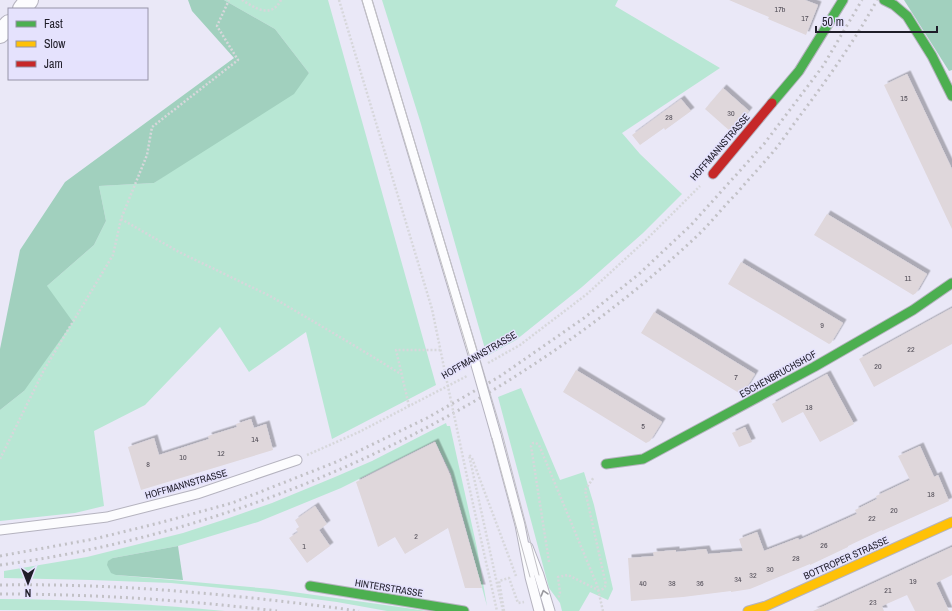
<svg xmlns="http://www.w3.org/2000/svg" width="952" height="611" font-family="'Archivo Narrow',sans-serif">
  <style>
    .green { fill: #b8e7d4 }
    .forest { fill: #a1d0be }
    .building { fill: #dfd7db; filter: url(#shadow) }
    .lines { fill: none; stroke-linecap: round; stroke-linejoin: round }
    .lane-casing { stroke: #b5b3bf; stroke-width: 11 }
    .street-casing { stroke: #b5b3bf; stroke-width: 20 }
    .fast-casing { stroke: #b5b3bf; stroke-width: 11 }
    .slow-casing { stroke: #b5b3bf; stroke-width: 11 }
    .jam-casing { stroke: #b5b3bf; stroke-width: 11 }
    .path { stroke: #d7d7db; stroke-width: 2.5; stroke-dasharray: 2 2; stroke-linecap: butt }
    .lane { stroke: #fcfcfe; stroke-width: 9 }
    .street { stroke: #fcfcfe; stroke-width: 18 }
    .fast { stroke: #4caf50; stroke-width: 9 }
    .slow { stroke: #ffc107; stroke-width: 9 }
    .jam { stroke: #c62828; stroke-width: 9 }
    .tram { stroke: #c2c1c6; stroke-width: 1 }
    .rail { stroke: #c2c1c6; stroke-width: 3; stroke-dasharray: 2 4; stroke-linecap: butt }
    .lane-bridge-casing { stroke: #b5b3bf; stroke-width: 11; stroke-linecap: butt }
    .path-bridge { stroke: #d7d7db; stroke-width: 2.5; stroke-dasharray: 2 2; stroke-linecap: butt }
    .lane-bridge { stroke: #fcfcfe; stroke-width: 9 }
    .oneway { stroke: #99989e }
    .labels { text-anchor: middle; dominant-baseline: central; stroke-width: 3; stroke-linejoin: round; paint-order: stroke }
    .number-label { font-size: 8px; fill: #504c56 }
    .street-label { font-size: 10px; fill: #1f1d29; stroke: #e5e2fd }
  </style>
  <defs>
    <filter id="shadow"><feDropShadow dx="3.5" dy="-3.5" stdDeviation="0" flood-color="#0004"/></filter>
  </defs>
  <rect width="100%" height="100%" fill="#eae8f7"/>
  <g class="green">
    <path d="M224,0H328L436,385L332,439L306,332L249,372L220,327L145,405L94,431L104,506L75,513L0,521V410L24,391L47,286L94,245L106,221L99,186L154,183L309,73L275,29Z"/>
    <path d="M382,0H618L615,6L720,68L622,133L640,154L682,194L643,233L582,287L516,340L487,356L421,124Z"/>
    <path d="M521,388L560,480L584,472L594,505L613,589L608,600L590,592L579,611H562L560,603L549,588L498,397Z"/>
    <path d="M446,423L447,426H450L477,548L487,606L451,474L435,441L341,488L258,522L178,546L113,558L116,575L272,589L427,611H387L337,602L260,592L171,583L91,580L4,578V571L87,557L183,533L229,518L272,503L335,477L372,461Z"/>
    <path d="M0,599C75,599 150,604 225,611L0,610Z"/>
  </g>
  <g class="forest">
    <path d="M188,0H224L275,29L309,73L294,94L154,183L99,186L106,221L94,245L47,286L73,322L24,391L0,410V349L20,250L65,182L234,58L192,11Z"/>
    <path d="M904,0H952V70L949,71Z"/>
    <path d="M178,546L183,580L116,575L111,573L107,565L108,561L113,558Z"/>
  </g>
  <g class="building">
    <path d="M729,0H805L818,5L806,35L768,19L769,17Z"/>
    <path d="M907,74L952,169V229L884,85Z"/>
    <path d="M723,88L749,111L731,132L705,109Z"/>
    <path d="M681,99L691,111L665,130L664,128L640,145L632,135Z"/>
    <path d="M827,214L927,274L916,293L913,295L814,235Z"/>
    <path d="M741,262L843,323L831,343L829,344L728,284Z"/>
    <path d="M952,308V344L874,387L859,359Z"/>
    <path d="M654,312L755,374L745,390L739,393L641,333Z"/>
    <path d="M576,370L662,422L650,441L646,443L563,392Z"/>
    <path d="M827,374L854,424L820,442L803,412L782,423L772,404Z"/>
    <path d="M251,419L254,428L266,424L273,450L141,490L128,447L154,438L159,455L209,439L208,436L237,427L236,424Z"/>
    <path d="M745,427L752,442L739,447L732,433Z"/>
    <path d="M435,442L450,475L482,588H465L448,528L405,554L395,537L378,547L356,482Z"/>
    <path d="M920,446L934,477L938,475L949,501L882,531V530L848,546V547L810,565V564L750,589L731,592V591L683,597L631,601L628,558L654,556L653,552L676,550V552L706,549L708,554L743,551L739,539L757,532L764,551L798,538L799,540L857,514L855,510L877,499L876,496L910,480L898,456Z"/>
    <path d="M315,506L327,524L319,530L330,546L307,563L289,538L298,532L296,529L299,527L295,520Z"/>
    <path d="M952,547V575L936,583L949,611H915L907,595L882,606L884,611H813Z"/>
  </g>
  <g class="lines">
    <defs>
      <g id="lane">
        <path d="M367,0L474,358"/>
        <path d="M496,435L520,525L530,577L539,611"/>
        <path d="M0,530L107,517L197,494L297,460"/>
        <path d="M528,547L539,575L550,611"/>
      </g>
      <g id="street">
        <path d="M22,9L29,0"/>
        <path d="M0,34L9,24"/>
      </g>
      <g id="fast">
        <path d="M884,0L894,5L907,16L932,56L952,96"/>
        <path d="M772,103L799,71L843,0"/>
        <path d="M606,464L643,459L814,367L913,310L952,283"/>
        <path d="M310,586L464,611"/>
      </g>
      <path id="slow" d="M748,611L766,606L952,522"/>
      <path id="jam" d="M713,174L772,103"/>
    </defs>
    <use href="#lane" class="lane-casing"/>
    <use href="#street" class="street-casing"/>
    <use href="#fast" class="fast-casing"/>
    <use href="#slow" class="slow-casing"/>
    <use href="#jam" class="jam-casing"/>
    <g class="path">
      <path d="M242,0C255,8 271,19 281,0"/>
      <path d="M339,0L432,309L446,377"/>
      <path d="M121,219L179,252L270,296L345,340L401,374"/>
      <path d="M488,363L520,345L587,294L647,239L700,186"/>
      <path d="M409,406L396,350H440"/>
      <path d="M307,455L359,432L467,376"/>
      <path d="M0,459L44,370L113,255L121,219L147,155L152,127L238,60L217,26L229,0"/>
      <path d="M549,562L531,446L533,443H536L539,445L597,585L603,611"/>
      <path d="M558,597L559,596L560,592L558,577L568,575L598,590L603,589L606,585L585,490L594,477"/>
      <path d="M503,611L469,455L472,458L516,576"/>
      <path d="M504,611L499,581L509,578L518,603L524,602"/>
    </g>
    <use href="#lane" class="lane"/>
    <use href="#street" class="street"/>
    <use href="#fast" class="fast"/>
    <use href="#slow" class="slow"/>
    <use href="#jam" class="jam"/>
    <g class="tram">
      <path d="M362,0L471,361L530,577"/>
      <path d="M372,0L502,433L539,575"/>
    </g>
    <g class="rail">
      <path d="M0,556L94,539L159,523L232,503L336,462L427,418L499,377L584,318L639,274L691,225L764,144L823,66L862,0"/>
      <path d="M0,565C255,531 508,413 696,237C711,223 723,207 737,193C749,179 761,166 773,152C783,140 792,126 802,113C829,77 855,40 877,0"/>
      <path d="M0,585C120,583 240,595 359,611"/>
      <path d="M0,594C93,594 185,600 277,611"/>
    </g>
    <defs>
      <path id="lane-bridge" d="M474,358L496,435"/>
    </defs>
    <use href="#lane-bridge" class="lane-bridge-casing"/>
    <path class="path-bridge" d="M446,377L469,486L497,611"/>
    <use href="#lane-bridge" class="lane-bridge"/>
  </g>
  <defs><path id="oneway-chevron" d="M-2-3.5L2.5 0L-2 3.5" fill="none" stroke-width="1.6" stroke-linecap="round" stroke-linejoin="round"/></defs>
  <use class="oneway" href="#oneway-chevron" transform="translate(544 593) rotate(-106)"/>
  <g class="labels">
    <g class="number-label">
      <text x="780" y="9">17b</text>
      <text x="805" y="18">17</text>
      <text x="904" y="98">15</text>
      <text x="731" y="113">30</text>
      <text x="669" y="117">28</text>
      <text x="908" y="278">11</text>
      <text x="822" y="325">9</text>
      <text x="911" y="349">22</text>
      <text x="878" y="366">20</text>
      <text x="736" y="377">7</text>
      <text x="809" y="407">18</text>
      <text x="643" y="426">5</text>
      <text x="255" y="439">14</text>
      <text x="221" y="453">12</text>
      <text x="183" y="457">10</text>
      <text x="148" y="464">8</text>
      <text x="931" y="494">18</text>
      <text x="894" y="510">20</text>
      <text x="872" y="518">22</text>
      <text x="416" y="536">2</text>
      <text x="824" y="545">26</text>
      <text x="304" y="546">1</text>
      <text x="796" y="558">28</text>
      <text x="770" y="569">30</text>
      <text x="753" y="575">32</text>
      <text x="738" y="579">34</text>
      <text x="913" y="581">19</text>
      <text x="643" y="583">40</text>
      <text x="672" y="583">38</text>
      <text x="700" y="583">36</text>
      <text x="888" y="590">21</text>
      <text x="873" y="602">23</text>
    </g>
    <g class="street-label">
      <text transform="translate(720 147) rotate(-49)">HOFFMANNSTRASSE</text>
      <text transform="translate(479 355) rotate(-30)">HOFFMANNSTRASSE</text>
      <text transform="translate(778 374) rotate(-29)">ESCHENBRUCHSHOF</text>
      <text transform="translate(186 484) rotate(-16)">HOFFMANNSTRASSE</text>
      <text transform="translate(846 558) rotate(-24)">BOTTROPER STRASSE</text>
      <text transform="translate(389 588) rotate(9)">HINTERSTRASSE</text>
    </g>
  </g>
  <rect x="8" y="8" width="140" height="72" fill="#e5e2fd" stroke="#9693a8"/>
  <rect x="16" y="21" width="20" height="6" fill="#4caf50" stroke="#9693a8"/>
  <text x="44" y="28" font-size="12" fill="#1f1d29">Fast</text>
  <rect x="16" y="41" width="20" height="6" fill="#ffc107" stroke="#9693a8"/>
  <text x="44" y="48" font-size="12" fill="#1f1d29">Slow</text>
  <rect x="16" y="61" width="20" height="6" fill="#c62828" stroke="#9693a8"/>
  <text x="44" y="68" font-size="12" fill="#1f1d29">Jam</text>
  <g transform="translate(28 583) rotate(180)" stroke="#e5e2fd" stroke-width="3" paint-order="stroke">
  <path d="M0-3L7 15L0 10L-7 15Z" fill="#1f1d29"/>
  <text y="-6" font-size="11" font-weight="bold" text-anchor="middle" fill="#1f1d29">N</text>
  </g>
  <path d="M816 26v6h121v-6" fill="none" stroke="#1f1d29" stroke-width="2"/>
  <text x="822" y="26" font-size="12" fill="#1f1d29" stroke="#e5e2fd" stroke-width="3" paint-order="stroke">50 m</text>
</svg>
